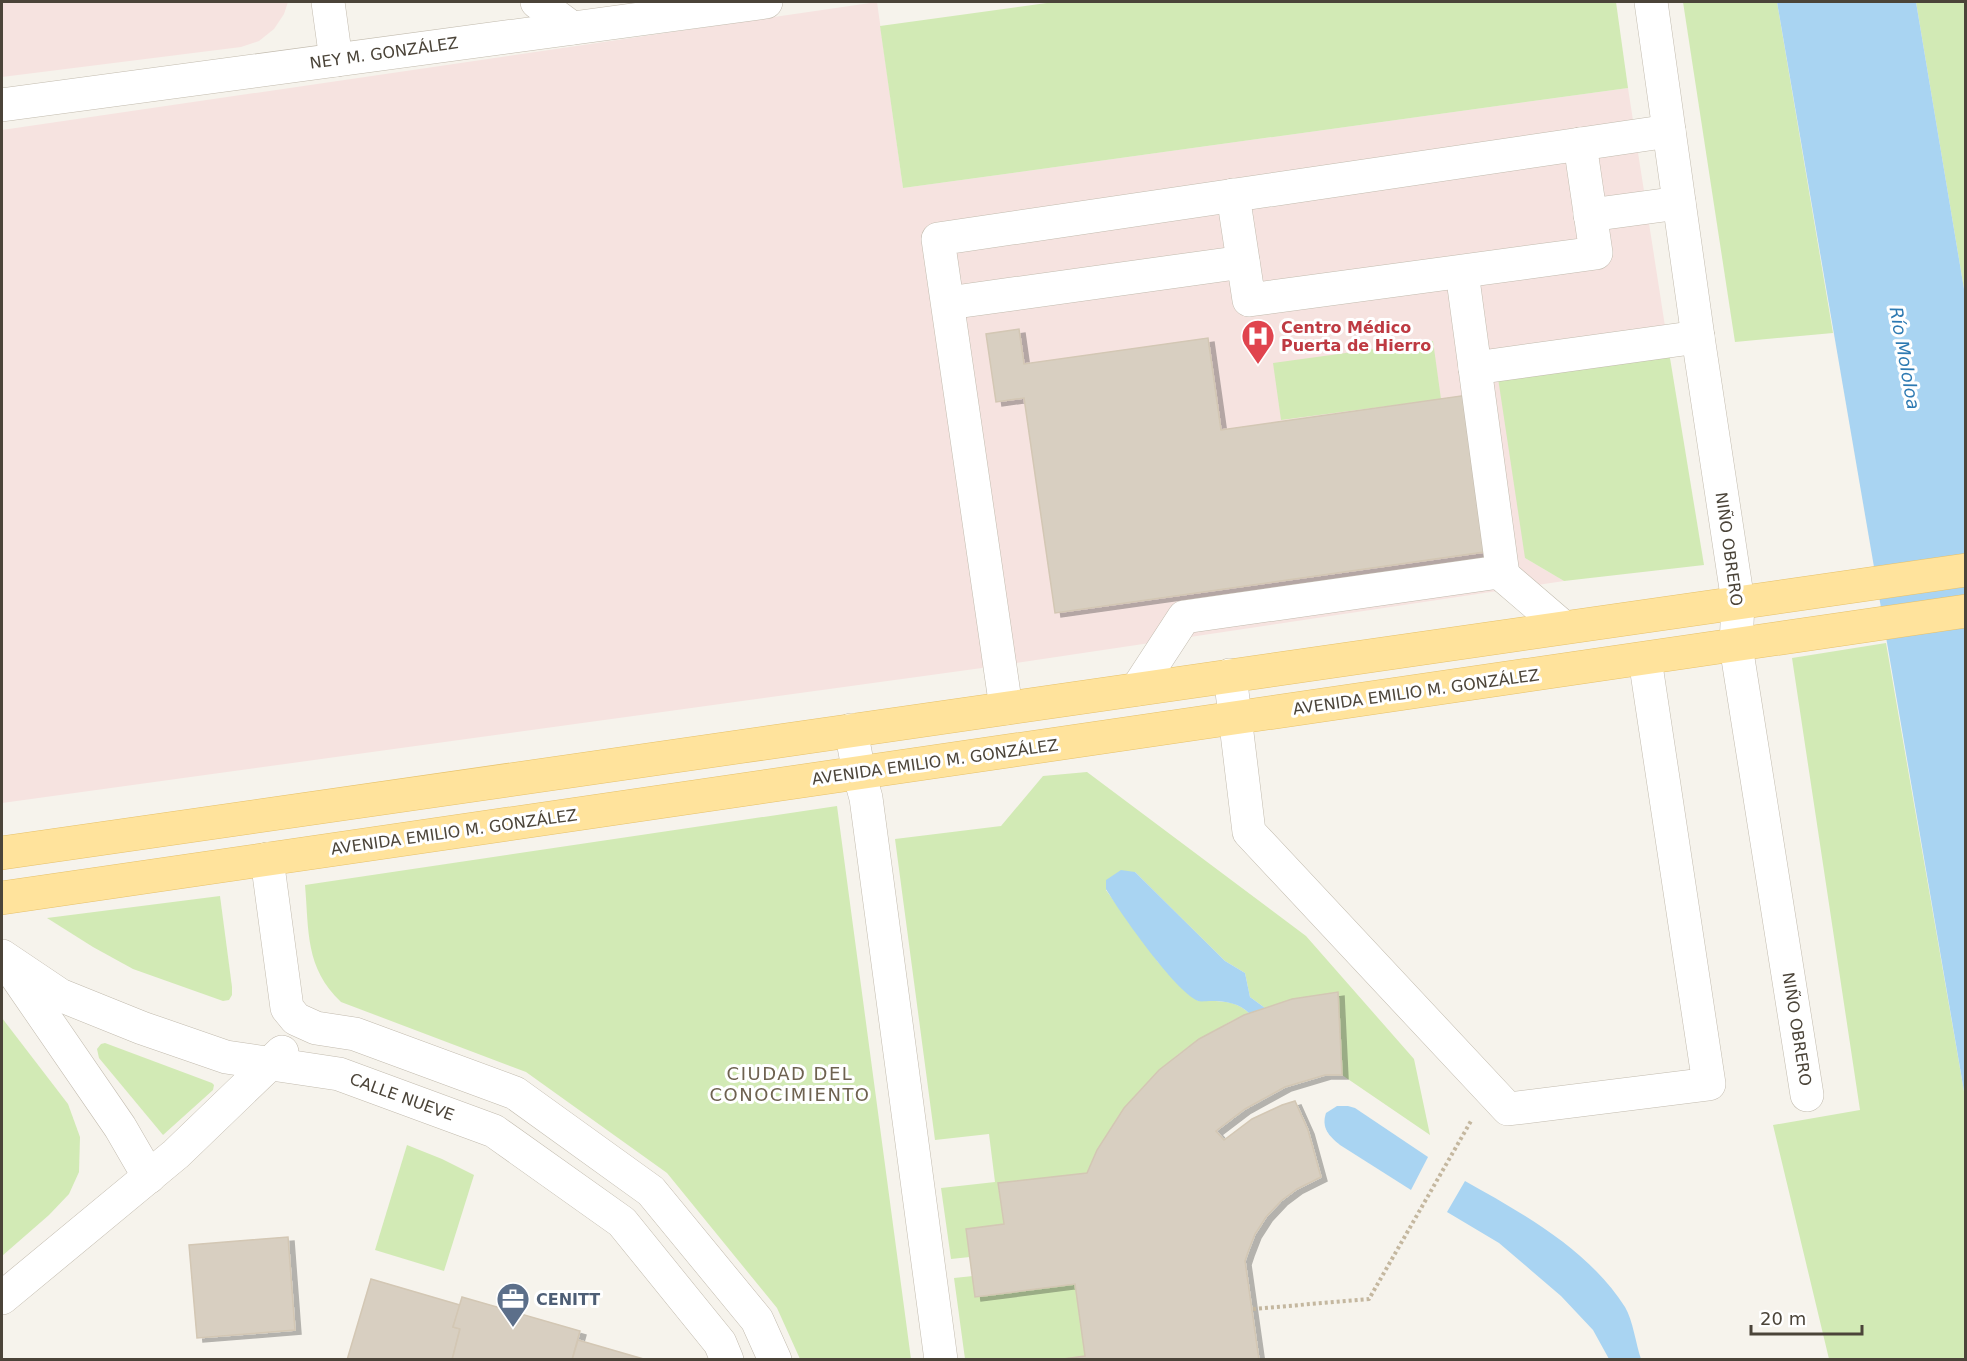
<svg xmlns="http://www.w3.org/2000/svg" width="1967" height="1361" font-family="'DejaVu Sans',sans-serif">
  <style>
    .medical { fill: #f6e3e0 }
    .green { fill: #d2eab5 }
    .water { fill: #a9d4f2 }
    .building { fill: #d8cfc1; stroke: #d3c7b4; stroke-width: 1.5; filter: url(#shadow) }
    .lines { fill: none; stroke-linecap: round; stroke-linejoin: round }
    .minor-casing { stroke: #c2bbae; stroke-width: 34 }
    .major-casing { stroke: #e6c16a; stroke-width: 34 }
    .path { stroke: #c4b79f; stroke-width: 4; stroke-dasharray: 3 3; stroke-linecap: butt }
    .minor { stroke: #fff; stroke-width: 33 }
    .major { stroke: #ffe39c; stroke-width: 33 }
    .labels { text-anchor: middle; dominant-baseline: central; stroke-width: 6; stroke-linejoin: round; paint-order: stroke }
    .street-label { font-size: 16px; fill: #4b4439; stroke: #fff }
    .health-label { font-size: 16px; font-weight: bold; fill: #be3a42; stroke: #fff; text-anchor: start }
    .service-label { font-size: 16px; font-weight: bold; fill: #4e5e75; stroke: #fff; text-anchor: start }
    .water-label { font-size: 18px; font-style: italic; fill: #2e7ab2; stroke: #fff }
    .neighbourhood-label { font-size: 18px; letter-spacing: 1.5px; fill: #6e6250; stroke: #fff }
  </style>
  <defs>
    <filter id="shadow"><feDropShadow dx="6" dy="4" stdDeviation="0" flood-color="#0004"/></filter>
  </defs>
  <rect width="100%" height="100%" fill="#f6f3ec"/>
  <g class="medical">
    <path d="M2,2H288L284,14L274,29L259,41L241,47L2,77Z"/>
    <path d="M877,2L903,188L1628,88L1669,352L1525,558L1564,581L982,668L2,803V130Z"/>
  </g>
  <g class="green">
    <path d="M1054,2H1616L1628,88L903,188L880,26Z"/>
    <path d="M1683,2H1777L1833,333L1735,342Z"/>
    <path d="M1916,2H1965V295Z"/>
    <path d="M1433,341L1441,399L1281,420L1273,363Z"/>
    <path d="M1669,352L1704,565L1564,581L1525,558L1498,378Z"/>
    <path d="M1886,643L1965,1097V1359H1829L1773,1125L1860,1110L1792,658Z"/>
    <path d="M1087,772L1306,936L1414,1059L1430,1135L1342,1075L1338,993L1292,999L1265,1008L1250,997L1245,973L1225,961L1135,872L1106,890L1158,962L1198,1001C1217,1001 1236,999 1250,1014C1239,1016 1230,1022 1221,1027C1160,1059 1114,1111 1087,1173L998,1184L1004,1224L967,1229L970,1257L951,1259L941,1188L995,1182L989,1134L935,1140L895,839L1001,826L1043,776Z"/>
    <path d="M837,806L911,1359H800L777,1308L667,1173L526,1072L341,1002C305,968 309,931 305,885Z"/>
    <path d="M220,896L232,987V995L229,1000L223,1001L133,969L93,947L47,918Z"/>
    <path d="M2,1018L68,1104L80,1137L79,1172L69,1194L49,1215L2,1256Z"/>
    <path d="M105,1043L212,1083L214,1085L213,1090L163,1135L99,1058L97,1049L101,1044Z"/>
    <path d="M407,1145L442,1159L474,1175L444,1271L375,1250Z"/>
    <path d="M973,1276L975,1297L1075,1284L1085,1356L1056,1360L965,1359L954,1278Z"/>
  </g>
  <g class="water">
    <path d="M1777,2H1916L1965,295V1097Z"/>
    <path d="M1121,870L1135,872L1225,961L1245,973L1250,997L1265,1008L1250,1014C1239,1003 1226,1001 1211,1001C1207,1001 1201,1002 1198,1001C1175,991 1120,913 1106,889V880Z"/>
    <path d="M1337,1106H1348L1355,1108L1428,1157L1411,1190L1340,1145C1329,1136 1321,1128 1326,1113Z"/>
    <path d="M1465,1181C1522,1213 1589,1250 1625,1307C1633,1320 1636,1345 1641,1359H1609L1593,1330L1561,1296L1499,1243L1447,1212Z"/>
  </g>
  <g class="building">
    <path d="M1019,329L1024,364L1208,338L1221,430L1475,394L1498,550L1055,613L1024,398L996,402L986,334Z"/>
    <path d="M1338,992L1342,1075H1325L1285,1087L1245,1109L1216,1131L1224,1140L1252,1119L1282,1105L1295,1101L1308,1130L1321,1177L1297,1189L1281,1201L1266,1217L1255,1234L1248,1252L1245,1261L1259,1360H1056L1085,1356L1075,1284L975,1297L966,1229L1004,1224L998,1183L1087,1173L1097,1150L1124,1108L1159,1070L1199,1039L1244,1015L1292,999Z"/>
    <path d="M288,1237L295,1330L197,1338L189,1245Z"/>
    <path d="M371,1279L460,1305L453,1327L460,1329L452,1360H347Z"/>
    <path d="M462,1297L580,1331L572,1360H452L460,1329L453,1327Z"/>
    <path d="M578,1340L647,1360H572Z"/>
  </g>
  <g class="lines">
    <defs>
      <g id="minor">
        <path d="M328,2L336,60"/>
        <path d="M537,2L572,28"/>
        <path d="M1651,2L1698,337L1738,602L1736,646L1807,1095"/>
        <path d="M2,105L766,2"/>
        <path d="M1233,195L1249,300L1596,253L1580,144"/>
        <path d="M1590,215L1679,203"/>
        <path d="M1462,272L1475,368L1698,337"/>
        <path d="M948,303L1243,262"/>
        <path d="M1475,368L1503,575"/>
        <path d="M1230,675L1249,832L1508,1109L1709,1084L1645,659"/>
        <path d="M1137,689L1184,617L1499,572L1563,627"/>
        <path d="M1006,708L938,239L1669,131"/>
        <path d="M851,730L859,773L866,798L941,1360"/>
        <path d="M267,859L287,1008L296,1019L316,1028L355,1034L515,1093L651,1191L757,1320L775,1360"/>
        <path d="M2,956L60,995L142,1028L226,1057L339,1074L494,1131L622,1222L720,1343L727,1360"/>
        <path d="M14,973L120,1127L149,1177"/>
        <path d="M2,1298L176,1154L282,1052"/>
      </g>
      <g id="major">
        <path d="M2,853L1966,570"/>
        <path d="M2,898L1966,611"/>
      </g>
    </defs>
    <use href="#minor" class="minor-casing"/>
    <use href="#major" class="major-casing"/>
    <path class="path" d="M1253,1309L1369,1299L1471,1121"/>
    <use href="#minor" class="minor"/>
    <use href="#major" class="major"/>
  </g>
  <defs>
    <symbol id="hospital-pin" viewBox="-11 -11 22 30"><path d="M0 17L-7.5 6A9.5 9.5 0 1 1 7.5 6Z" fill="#e0444e" stroke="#fff"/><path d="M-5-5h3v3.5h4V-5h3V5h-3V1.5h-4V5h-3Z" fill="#fff"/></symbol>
    <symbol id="office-pin" viewBox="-11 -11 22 30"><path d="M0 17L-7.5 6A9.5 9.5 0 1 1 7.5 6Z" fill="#5c6f8a" stroke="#fff"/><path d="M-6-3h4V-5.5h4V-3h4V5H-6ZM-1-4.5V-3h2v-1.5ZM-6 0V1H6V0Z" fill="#fff"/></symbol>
  </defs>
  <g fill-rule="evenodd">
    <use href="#hospital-pin" x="1239" y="317" width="38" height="52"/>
    <use href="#office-pin" x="494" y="1280" width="38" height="52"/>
  </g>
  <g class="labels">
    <g class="street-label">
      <text transform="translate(384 53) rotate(-8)">NEY M. GONZÁLEZ</text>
      <text transform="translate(1729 549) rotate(82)">NIÑO OBRERO</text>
      <text transform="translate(1416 692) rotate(-8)">AVENIDA EMILIO M. GONZÁLEZ</text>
      <text transform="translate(935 762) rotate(-8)">AVENIDA EMILIO M. GONZÁLEZ</text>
      <text transform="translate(454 832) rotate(-8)">AVENIDA EMILIO M. GONZÁLEZ</text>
      <text transform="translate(1797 1029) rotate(81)">NIÑO OBRERO</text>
      <text transform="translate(402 1097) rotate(20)">CALLE NUEVE</text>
    </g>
    <g class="health-label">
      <text x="1281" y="327">Centro Médico<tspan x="1281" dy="18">Puerta de Hierro</tspan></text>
    </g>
    <g class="service-label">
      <text x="536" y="1299">CENITT</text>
    </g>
    <g class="water-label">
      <text transform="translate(1905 358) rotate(80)">Río Mololoa</text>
    </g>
    <g class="neighbourhood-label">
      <text x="790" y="1073">CIUDAD DEL<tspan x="790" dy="21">CONOCIMIENTO</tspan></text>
    </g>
  </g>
  <rect width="1967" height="1361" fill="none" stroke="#4b4439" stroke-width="6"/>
  <path d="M1751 1325v9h111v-9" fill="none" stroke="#4b4439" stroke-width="3"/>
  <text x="1760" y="1325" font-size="18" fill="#4b4439" stroke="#ffffff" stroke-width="4.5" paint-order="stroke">20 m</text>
</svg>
